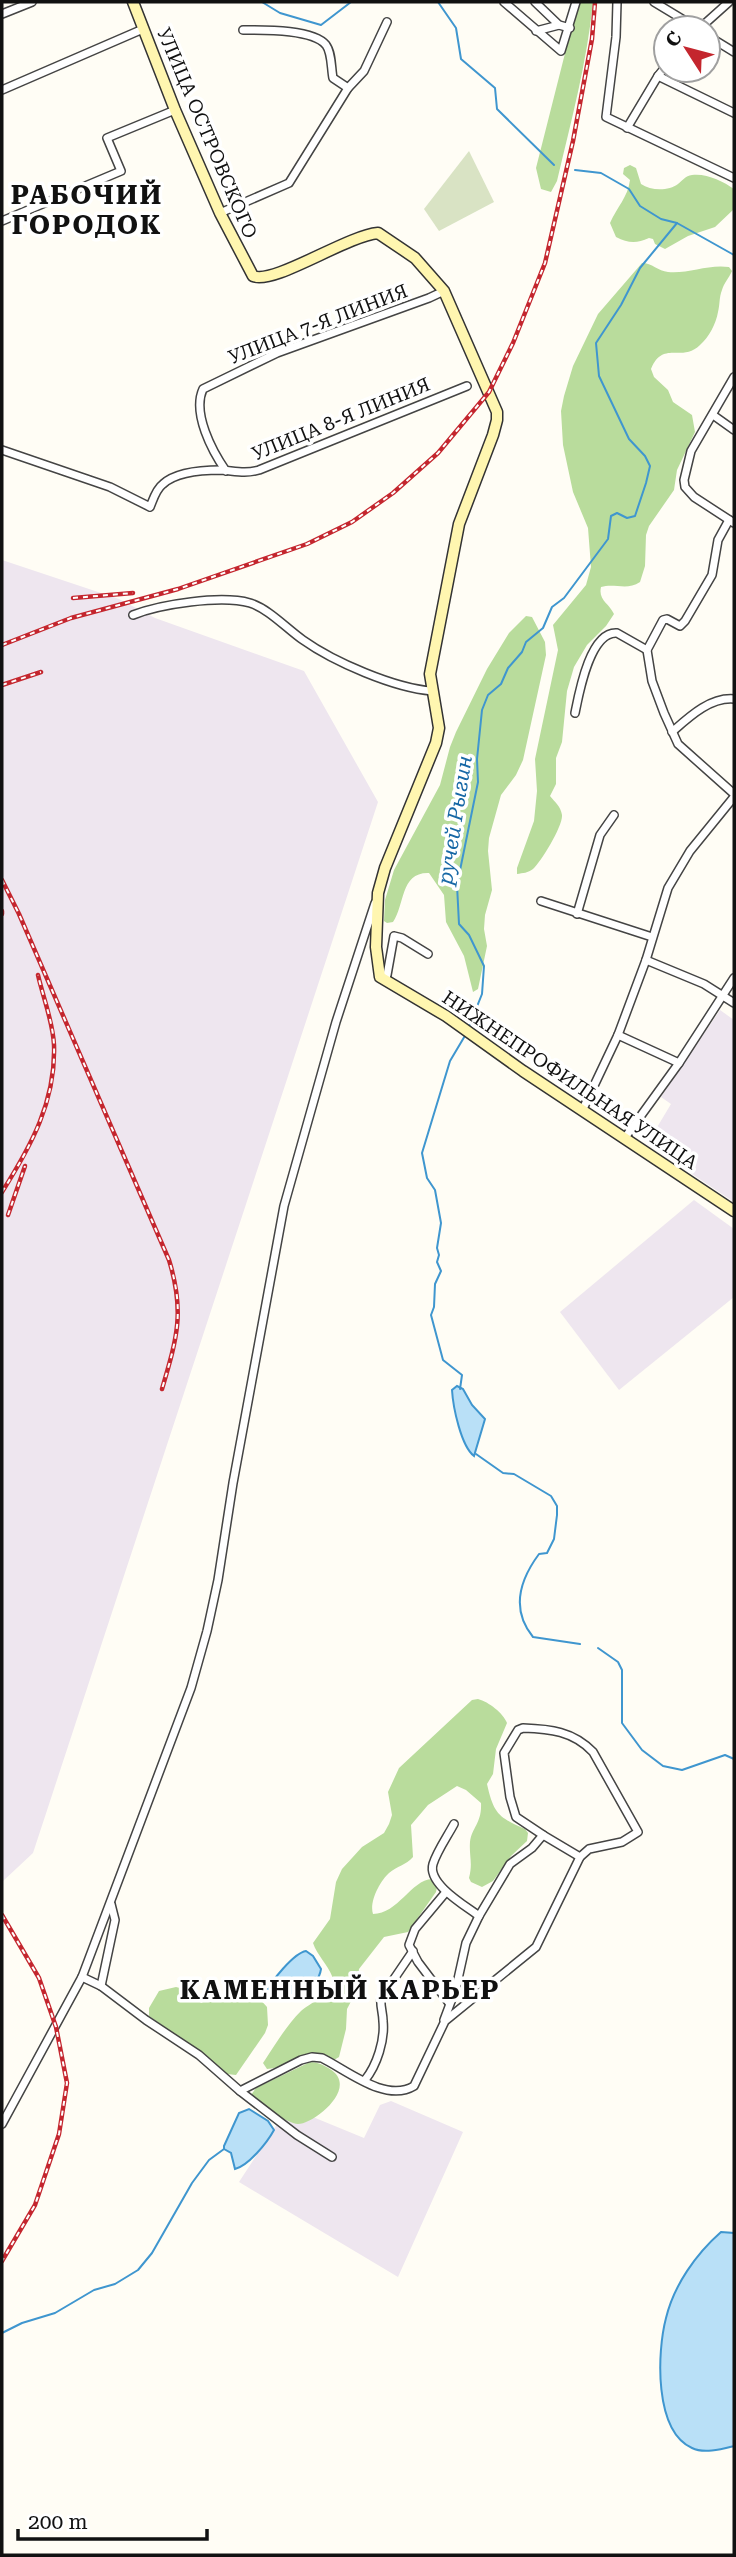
<svg xmlns="http://www.w3.org/2000/svg" width="736" height="2557" font-family="'Roboto Serif',serif">
  <style>
    .industrial { fill: #eee6ef }
    .forest { fill: #b9dc9c }
    .cemetery { fill: #d9e3c4 }
    .water { fill: #b9e0f7; stroke: #3f96cf; stroke-width: 2 }
    .lines { fill: none; stroke-linecap: round; stroke-linejoin: round }
    .stream { stroke: #3f96cf; stroke-width: 2 }
    .street-casing { stroke: #444; stroke-width: 10 }
    .secondary-casing { stroke: #333; stroke-width: 13 }
    .street { stroke: #fff; stroke-width: 7 }
    .secondary { stroke: #fff6b0; stroke-width: 10 }
    .rail-casing { stroke: #c4262e; stroke-width: 4.5 }
    .rail { stroke: #fff; stroke-width: 2; stroke-dasharray: 5; stroke-linecap: butt }
    .labels { text-anchor: middle; dominant-baseline: central; stroke-width: 7; stroke-linejoin: round; paint-order: stroke }
    .street-label { font-size: 19px; fill: #111; stroke: #fff }
    .water-label { font-size: 21px; font-style: italic; fill: #1768a6; stroke: #fff }
    .district-label { font-size: 26px; font-weight: bold; letter-spacing: 2px; fill: #111; stroke: #fff }
  </style>
  <rect width="100%" height="100%" fill="#fffdf5"/>
  <g class="industrial">
    <path d="M2,560L119,599L155,618L304,671L378,802L33,1853L2,1882Z"/>
    <path d="M720,1010L734,1020V1202L647,1144L671,1104L661,1097Z"/>
    <path d="M694,1200L734,1229V1297L619,1390L560,1312Z"/>
    <path d="M391,2101L463,2132L398,2277L239,2182L283,2115H308L364,2138L380,2105Z"/>
  </g>
  <g class="forest">
    <path d="M578,2H593C587,62 571,122 557,181L551,192L541,189L536,168Z"/>
    <path d="M630,165L636,168L641,184C651,191 669,191 678,184C683,180 685,176 692,175C706,173 723,181 734,189V209L715,227L688,236L665,249L655,244L653,239L649,238C636,244 628,243 616,237L610,223C617,207 628,197 630,180L623,174L624,168Z"/>
    <path d="M642,263C652,263 658,271 668,272C688,274 708,264 729,267L732,271C729,278 724,283 722,290C719,297 720,305 718,312C716,324 709,337 700,345C682,363 663,340 651,369L654,377L668,390L673,402L692,415L695,432L677,470L674,490L649,526L646,535L645,566L640,582C627,591 615,583 601,587C598,600 609,603 614,614L606,626L587,645L574,667L567,691L562,742L556,758V784L550,796C555,802 561,807 562,815C563,826 541,862 533,869C528,873 523,873 517,874V868L534,821L537,791L535,759L558,650L553,625L586,585L591,567L588,528L573,492L563,445L561,411L564,396L573,366L598,314Z"/>
    <path d="M526,616L532,617L545,642L546,655L523,760L516,775L501,795L489,838L488,851L492,890L485,915L484,929L487,946L478,989L473,992L464,956L446,922L444,895L429,873C400,872 405,905 393,922L387,923L384,921L385,900L394,870L440,785L450,747L456,732L487,669L509,633Z"/>
    <path d="M478,1699C489,1702 503,1713 507,1723L496,1749L493,1774L487,1784C494,1815 499,1817 525,1829L528,1833L527,1841L511,1856L493,1881L482,1887L471,1882L469,1878C473,1863 469,1856 470,1842C472,1827 482,1823 481,1803L466,1790L457,1786L428,1805L411,1825L413,1857C406,1865 397,1866 389,1873C380,1881 369,1902 373,1914C398,1914 411,1880 432,1879L437,1887L436,1892L408,1932L384,1937L359,1969L356,1992L347,2009L346,2029L339,2057L334,2060C292,2044 299,2067 267,2069L263,2063L265,2060C276,2043 287,2025 301,2011C309,2004 336,1991 332,1976C328,1965 317,1955 313,1943L330,1919L336,1882L342,1869L362,1847L384,1833L389,1824L392,1815L388,1792L399,1768L472,1700Z"/>
    <path d="M176,1987L187,1990L201,2003C225,1992 248,1984 267,2007L268,2025L265,2033L236,2075L227,2074L205,2055L149,2016V2008L159,1991Z"/>
    <path d="M310,2062C318,2062 323,2065 330,2069C360,2088 313,2124 298,2124C286,2123 264,2106 253,2098L251,2095L256,2088Z"/>
  </g>
  <path class="cemetery" d="M469,151L494,202L439,231L424,209Z"/>
  <g class="water">
    <path d="M457,1386L463,1389L472,1405L485,1419L474,1456C461,1446 453,1407 452,1390Z"/>
    <path d="M306,1951L313,1956L321,1969C318,1991 286,2000 269,2001L266,1993C271,1981 294,1953 306,1951Z"/>
    <path d="M249,2109L268,2121L274,2130C267,2143 248,2166 235,2169L231,2153L224,2149V2146L239,2113Z"/>
    <path d="M721,2232L734,2233V2446C722,2449 704,2454 692,2448C654,2431 657,2352 666,2318C674,2285 696,2254 721,2232Z"/>
  </g>
  <g class="lines">
    <g class="stream">
      <path d="M262,2L280,13L321,25L351,2"/>
      <path d="M438,2L456,28L461,59L495,88L497,109L554,165"/>
      <path d="M575,170L601,173L629,189L640,206L661,219L677,223L734,255"/>
      <path d="M468,1029L482,994L484,966L469,935L459,924L457,885L478,782L477,759L482,710L488,695L501,684L508,668L522,652L526,642L543,628L552,607L564,598L608,539L611,516L617,513L627,518L635,516L646,483L650,466L645,456L629,439L599,376L596,343L621,305L640,268L677,223"/>
      <path d="M460,1389L462,1375L443,1360L431,1315L434,1307L435,1284L441,1271L437,1262L439,1255L437,1248L441,1223L435,1190L427,1178L422,1153L450,1061L466,1034"/>
      <path d="M476,1454L503,1473L514,1474L551,1496L557,1506V1515L554,1539L547,1553L539,1554C519,1581 511,1610 533,1637L580,1644"/>
      <path d="M598,1648L618,1662L622,1670V1723L642,1750L663,1766L682,1770L725,1755L734,1759"/>
      <path d="M2,2333L22,2323L55,2313L94,2290L115,2284L138,2270L152,2253L192,2183L209,2160L224,2149"/>
    </g>
    <defs>
      <g id="street">
        <path d="M504,2L561,51L576,2"/>
        <path d="M535,2L559,25L570,28"/>
        <path d="M617,2L616,37L606,117L734,178"/>
        <path d="M654,2L697,28"/>
        <path d="M2,14L32,2"/>
        <path d="M700,28L729,2"/>
        <path d="M243,30C263,30 313,29 326,45C332,53 331,68 333,78L348,88"/>
        <path d="M536,31L559,25"/>
        <path d="M708,36L734,52"/>
        <path d="M658,76L734,113"/>
        <path d="M2,90L143,29"/>
        <path d="M627,128L658,76L666,66"/>
        <path d="M220,213L289,183L348,88L364,71L387,22"/>
        <path d="M2,221L121,171L107,138L175,110"/>
        <path d="M734,377L691,451L684,480L685,487L694,497L734,523"/>
        <path d="M713,415L734,430"/>
        <path d="M2,450L110,487L150,507C153,500 156,489 163,484C176,472 204,470 221,470C235,471 245,474 259,470L467,386"/>
        <path d="M226,471C212,451 192,413 203,389L277,353L429,298L444,291"/>
        <path d="M729,520L718,540L712,575L685,621L680,626L667,619L663,620L647,650L652,681L664,713L678,744L734,794"/>
        <path d="M133,615C161,604 221,595 250,603C269,609 286,628 303,640C334,662 394,688 432,691"/>
        <path d="M575,713C579,693 590,631 617,633L647,650"/>
        <path d="M672,732C689,717 710,697 734,699"/>
        <path d="M541,901L652,937"/>
        <path d="M577,914L600,835L614,815"/>
        <path d="M646,960L704,984L734,1003"/>
        <path d="M384,980L387,975L394,936L402,938L428,954"/>
        <path d="M618,1035L679,1063"/>
        <path d="M582,1111L618,1035L646,960L668,888L690,851L734,797"/>
        <path d="M624,1139L679,1063L734,978"/>
        <path d="M454,1824C447,1837 437,1851 433,1864C427,1884 466,1906 479,1916"/>
        <path d="M446,1892L415,1929L409,1945L418,1962L449,2003"/>
        <path d="M82,1977L101,1986L146,2020L199,2055L240,2091L297,2135L332,2157"/>
        <path d="M101,1986L115,1920L111,1904"/>
        <path d="M444,2020L456,1988L466,1943L479,1916L510,1864L532,1848L543,1835L580,1857"/>
        <path d="M365,2080C377,2065 385,2040 383,2021C383,2013 380,2006 381,1998L413,1951"/>
        <path d="M240,2091L301,2060L312,2057L322,2058C348,2071 386,2103 414,2086L445,2021L536,1947L580,1857L589,1849L622,1842L638,1832L593,1752C573,1731 550,1729 523,1728L518,1730L504,1753L510,1797L516,1817L543,1835"/>
        <path d="M2,2124L82,1977L191,1688L207,1631L218,1580L233,1483L284,1206L336,1022L375,903"/>
      </g>
      <path id="secondary" d="M133,2L175,110L220,213L253,276C274,285 346,236 378,233L415,258L444,291L497,412V420L493,435L459,524L430,674L439,728L436,743L385,868L378,893L376,947L380,977L446,1016L523,1071L734,1211"/>
    </defs>
    <use href="#street" class="street-casing"/>
    <use href="#secondary" class="secondary-casing"/>
    <use href="#street" class="street"/>
    <use href="#secondary" class="secondary"/>
    <defs>
      <g id="rail">
        <path d="M73,598L133,593"/>
        <path d="M2,645L71,618L178,589L307,544L352,522L393,493L438,453L489,392L513,343L545,263L573,141L592,39L595,2"/>
        <path d="M2,685L41,672"/>
        <path d="M2,880L19,914L169,1260C185,1312 177,1338 162,1389"/>
        <path d="M2,911V914"/>
        <path d="M2,1192C31,1146 56,1101 54,1045C53,1022 43,997 38,975"/>
        <path d="M8,1215L25,1166"/>
        <path d="M2,1915L39,1978L56,2027L67,2083L59,2134L35,2205L2,2261"/>
      </g>
    </defs>
    <use href="#rail" class="rail-casing"/>
    <use href="#rail" class="rail"/>
  </g>
  <g class="labels">
    <g class="street-label">
      <text transform="translate(207 133) rotate(67)">УЛИЦА ОСТРОВСКОГО</text>
      <text transform="translate(318 324) rotate(-21)">УЛИЦА 7-Я ЛИНИЯ</text>
      <text transform="translate(341 419) rotate(-22)">УЛИЦА 8-Я ЛИНИЯ</text>
      <text transform="translate(570 1080) rotate(34)">НИЖНЕПРОФИЛЬНАЯ УЛИЦА</text>
    </g>
    <g class="water-label">
      <text transform="translate(455 820) rotate(-81)">ручей Рыгин</text>
    </g>
    <g class="district-label">
      <text x="87" y="195">РАБОЧИЙ<tspan x="87" dy="30">ГОРОДОК</tspan></text>
      <text x="340" y="1990">КАМЕННЫЙ КАРЬЕР</text>
    </g>
  </g>
  <rect width="736" height="2557" fill="none" stroke="#111111" stroke-width="7"/>
  <g transform="translate(687 49) rotate(306)"><circle r="33" fill="#ffffff" stroke="#a0a0a0" stroke-width="2"/>
  <path d="M0-5L12 26L0 18L-12 26Z" fill="#c4262e"/>
  <text y="-10" font-size="19" font-weight="bold" text-anchor="middle" fill="#111111">С</text>
  </g>
  <path d="M18 2529v10h189v-10" fill="none" stroke="#111111" stroke-width="3.5"/>
  <text x="28" y="2529" font-size="21" fill="#111111" stroke="#ffffff" stroke-width="5" paint-order="stroke">200 m</text>
</svg>
